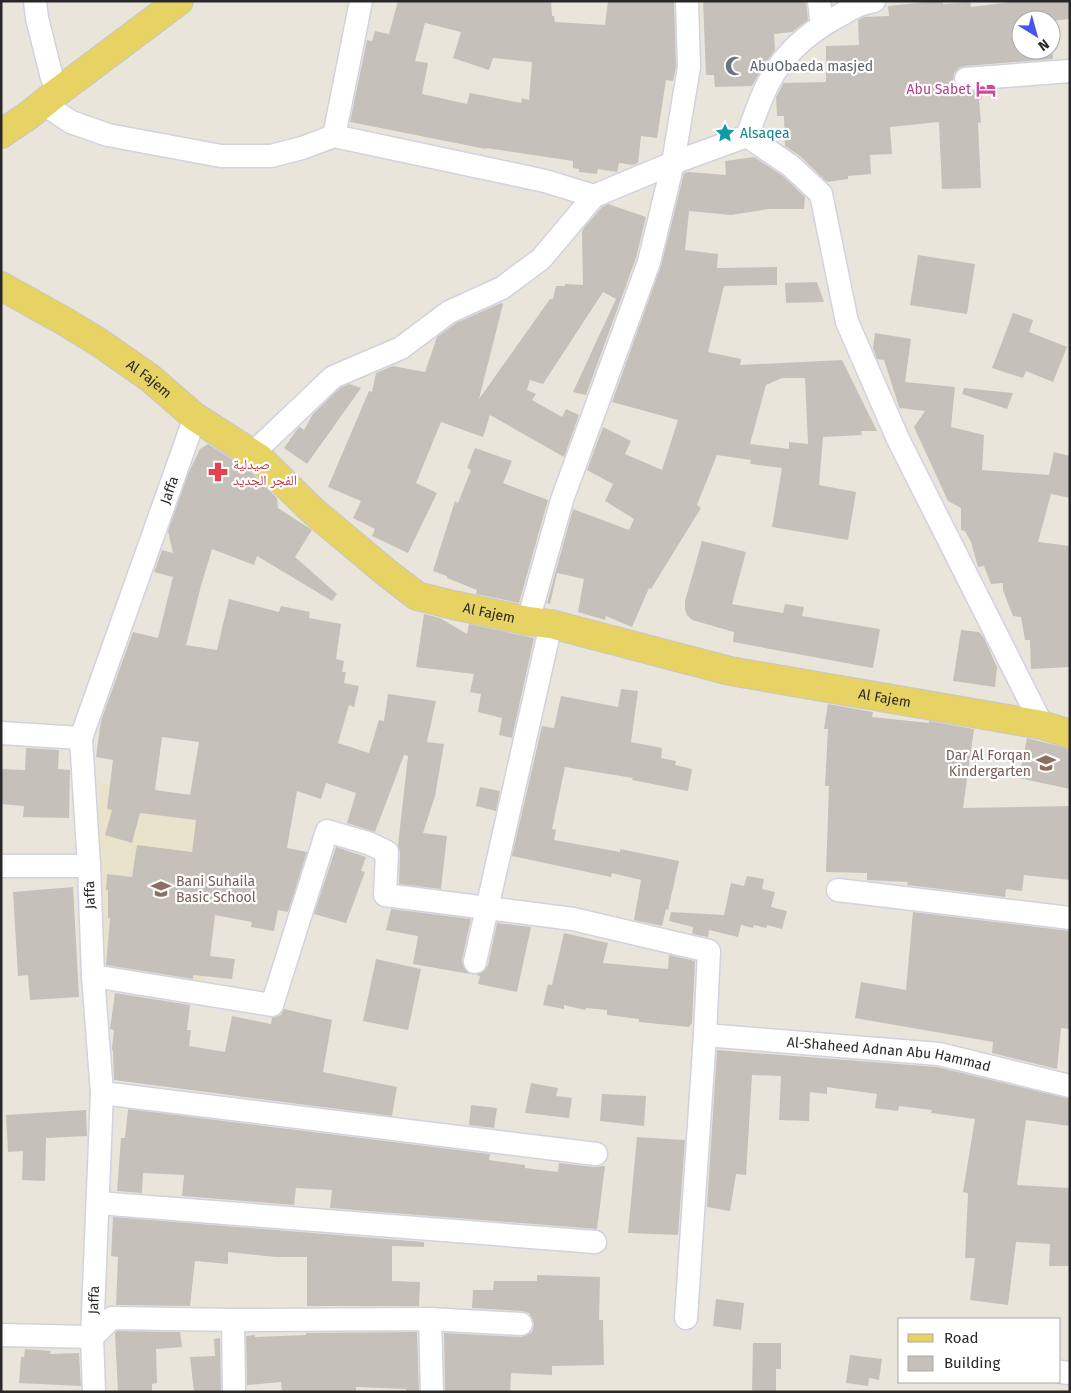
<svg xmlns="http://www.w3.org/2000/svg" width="1071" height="1393" font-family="'Fira Sans','Noto Naskh Arabic',sans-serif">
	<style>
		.education { fill: #eae3cb }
		.building { fill: #c5c1ba; fill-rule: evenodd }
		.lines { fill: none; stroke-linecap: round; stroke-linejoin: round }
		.minor-casing { stroke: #d0d2e0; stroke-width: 25 }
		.major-casing { stroke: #c7c7c7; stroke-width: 30 }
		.minor { stroke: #fff; stroke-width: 22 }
		.major { stroke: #e6d363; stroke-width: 28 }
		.labels { text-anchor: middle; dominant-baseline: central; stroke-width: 4.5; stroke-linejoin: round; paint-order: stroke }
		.worship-label { font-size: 14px; fill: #5b616d; stroke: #fff; text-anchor: start }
		.hotel-label { font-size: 14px; fill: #b23c85; stroke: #fff; text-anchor: end }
		.culture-label { font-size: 14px; fill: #0d838f; stroke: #fff; text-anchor: start }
		.street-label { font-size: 14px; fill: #282828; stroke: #fff }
		.health-label { font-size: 14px; fill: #be3a42; stroke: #fff; text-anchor: start }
		.education-label { font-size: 14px; fill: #785e54; stroke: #fff; text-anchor: end }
	</style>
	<rect width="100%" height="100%" fill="#eae5db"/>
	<path class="education" d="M98,783l139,17 -34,191 -100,-12z"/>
	<path class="building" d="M398,1h153l1,15h2l1,6 50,3 3,-24h66l2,65 -3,15 -7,-1 -9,58 -16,-2 -3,27 -5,2 -14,-2 -2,9 -19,-3 -1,5 -18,-2v-3l-6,-1v-7l-87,-13v1l-136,-27 17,-82 5,1 3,-10 14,3zM425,23l36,9 -8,26 36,12 4,-12 39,4 -3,38 -7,-2 -1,5 -51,-10 -3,11 -45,-10 6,-31 -13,-2z
		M703,1h103l2,19 -16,12 -18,2 1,16 -11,15 -12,21 -37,1 -1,-12h-8z
		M934,1h9v3l27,-2 1,5 47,-6h52v18l-19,2v-1h-30v30h30v-16l2,25 -88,7 -6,2 -5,5 -1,7 2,6 5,5 7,1 14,-1 1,8 -3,1 2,22 -3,1 3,65 -39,1 -3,-67 -49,5 2,27 -22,1 1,19 -23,2v3l-21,3 -27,-26 -15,-10 -1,-30h-7l-1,-19 5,-9 2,-5 43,-1v-36l33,-1 -1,-25 6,-3 25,-1 -1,-10z
		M754,157l29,19 22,21 -1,12h-35l-38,6 -42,-4 -4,39 33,4 -1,14 60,-1v18l-53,1 -16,66 33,7 -1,6 102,-5 35,71h-16l1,4 -39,2 -4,48 37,7 -8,48 -76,-13 10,-59 -32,-4 1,-4 -34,-5 -20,50 4,3 -50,81 -2,-1 -17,39 -26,-11 -1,4 -27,-8 6,-33 -27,-6 -7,31 -3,-1 26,-94 56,21 5,-11 -29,-18 8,-17 -26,-14 16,-43 28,14 -6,13 37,16 16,-50 -66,-18 49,-136 23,-93 4,-1 38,3 -1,-14zM782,378h23l3,66 -19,-2v7l-39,-5 16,-59z
		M608,204l38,13 -10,41 -50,137 -13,-3 43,-93 -13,-7 -60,92 -13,-4 -3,10 9,4 -4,6 30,17 4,-8 13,6 -15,42 -74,-42 -7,22 -42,-15 -25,61 21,10 -29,60 -36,-17 3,-7 -22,-11 8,-17 -33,-14 41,-96 3,1 4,-19 17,-7 32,6 12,-35 19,-14 45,-20 2,1 -24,95 71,-100h3l3,-13h9v-2l18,1 -1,-52 1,-4 19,-22z
		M918,255l57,9 -8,50 -57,-9z
		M817,282l7,20 -38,1 -1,-20z
		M1013,313l20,7 -4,12 38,15 -14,35 -27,-11 -3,7 -31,-10z
		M875,333l36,6 -6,43 50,5 -4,40 33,8 -2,35 67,5 5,-23 16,4v42l-19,-4 -13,48 32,4v121l-39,2 -1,-29h-5l-4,-23 -8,-1 -10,-26v-7l-12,1 -7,-18 -6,1 -7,-25 -6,-11 -4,-1v-22l-13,-7 -34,-74 11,-16 -25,-3v2l-16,-50 -7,-1 -4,-11z
		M349,384l12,4 -54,76 -23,-16 14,-20 2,-1 4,3 9,-16 27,-26z
		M964,388l49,5 -6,16 -45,-15z
		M208,444l41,26 28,28 1,10 34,22 -17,27 42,37 -5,7 -75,-45 -3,9 -42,-16 -11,37 -15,59 31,5 12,-51 50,13 2,-6 29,6 -1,6 32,6 -5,35 8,2 -2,11h4l-2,11 15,3 -5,21 -5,-2 -11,38 31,10 10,-33 5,1 4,-27 48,7 -9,41 17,2 -9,52 -12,37 24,3 -6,53 -42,-5 1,-31 -2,-8 10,-89 -4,-1 -29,77 -28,-9 9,-30 -30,-10 -5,16 -24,-8 -10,57 20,4 -19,60 -10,-2 -4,21 -23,-4 1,-5 -37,-7 -5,41 25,3 -3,20 -39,-4v4l-87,-14 4,-47h-2v-28h-2l1,-16 25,3 5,-32 55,7 4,-32 -56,-7 -8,30 -27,-8 7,-25 -5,-1 6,-49 -17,-3 5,-36 32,-89 25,6 15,-61 -19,-5 8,-22 11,3 -5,-22 21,-59 11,-23zM162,737l37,5 -9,53 -35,-5z
		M475,448l37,13 -9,22 45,17 -29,103 -43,-9 1,-4 -30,-12v-2l-14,-5 22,-70 3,2 13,-33 -4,-2z
		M702,541l44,11 -14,52 51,9 2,-9 19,3 -2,9 78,13 -7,39 -140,-26 1,-10 -42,-12 -5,-5 -2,-6v-8z
		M424,614l16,4 27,16 2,-10 65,14 -22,100 -13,-3 3,-17 -24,-6 3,-18 -11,-2 4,-18 -58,-7z
		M961,630l18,2 5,6 13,29 -2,20 -42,-6z
		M621,689l17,2 -7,51 31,6 -1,10 15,3 -1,4 17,4 -4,22 -56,-11 1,-2 -68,-11 -13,62 4,1 -2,10 66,12v-3l59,12 -11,49 -2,-1 -4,17 -28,-6 7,-40 -29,-7 -1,4 -99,-21 30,-130 12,2 7,-32 57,11z
		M828,704l45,8 -1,5 57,6v-2l45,8 -11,79 107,-2v74l-46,-5 -2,16 -16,-2 -1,8 -98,-12 1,-3 -41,-2v-7l-41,-1 3,-86h-4l3,-57h-4z
		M1027,738l43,11v40l-51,-11z
		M26,748l33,2 -1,19 12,1 -1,48 -46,-1 1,-11 -23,-2v-35l24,1z
		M480,787l20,4 -4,20 -20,-5z
		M336,847l30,10 -5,14 4,1 -19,51 -32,-9z
		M747,876l17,3 -2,10 13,3 -4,15 16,4 -5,18 -15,-4 -1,3 -12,-3 -1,3 -12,-3 -3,12 -29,-7 -1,7 -16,-3 1,-7 -24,-6 2,-9 53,3 7,-32 13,3z
		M73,887l6,110 -49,3 -2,-25 -10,1 -5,-84z
		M391,909l80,10 -9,41 1,6 7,8 -57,-10 5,-28 -32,-6z
		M913,912l157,19v98l-9,-1 -4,41 -65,-16 1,-11 -138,-24 6,-36 45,8z
		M497,923l34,4 -14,65 -39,-8 2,-8 -4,-1 8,-4 4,-6z
		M564,933l44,10 -5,20 65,6 1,-14 26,6 -3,62 -3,4 -50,-5v-3l-32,-4v-5l-21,-2 -1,2 -21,-5v4l-21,-4 5,-21 4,1z
		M376,959l45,10 -13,61 -45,-9z
		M115,993l75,12 -3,25h4l-2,16 36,6 7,-36 39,8 1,-6 9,-3 3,-6 48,11 -9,52 74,15 -5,29 -278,-36 -1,-28 -1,-3 2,-19 -4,-1z
		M717,1050l220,17 133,32v27l-44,-6 -9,65 53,3v78h-21l1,-22 -34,-2 -8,63 -38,-5 5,-42h-10l3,-65 -5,-1 12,-73 -44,-6 1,-3 -33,-4 -1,5 -23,-3 2,-14 -50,-7v7l-17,-2 -1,29 -30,-1 2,-44 -29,-1 -6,100 -10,-1 -6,37 -23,-4z
		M531,1083l27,5 -2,8 16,2 -3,20 -44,-5z
		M602,1094l44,2 -2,30 -44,-5z
		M471,1105l26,3 -3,20 -25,-3z
		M128,1109l362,45 -1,6 36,5v3l33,4 1,-9 35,4 11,-1 -8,63 -267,-21 2,-18 -36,-2 -2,17 -112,-9 2,-21 -41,-2 -1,20 -25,-2 4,-53h4z
		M86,1110l1,26 -41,2 -1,43 -23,-1 1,-29 -15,1 -2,-37z
		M637,1137l48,3 -7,95 -50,-2z
		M113,1217l311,25v5l-32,-1v35l28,1 -1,24h-112v-49h-31l-48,-5v12l-33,-3 -5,45 -74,-1 2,-48 -7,-1z
		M537,1275l63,2 -1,43h4l1,45 -52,1v9l-41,-2 -1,19h-65l-1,-59 77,4 6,-2 5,-3 2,-7 -2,-7 -3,-5 -7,-2 -50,-3 1,-18h20l1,-9h43z
		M716,1299l28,4 -3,27 -28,-4z
		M117,1331l63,1 2,15 -26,2 1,34 -5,1v8h-34l-3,-59z
		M417,1332l2,60h-13v-3l-50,-2v5h-74l-1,-10 -34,3 -1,-49 9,-1v2l51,-2v-2z
		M220,1338l1,54h-27l-4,-35 25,-1 -1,-17z
		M753,1343h28v26h-5v23h-24z
		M25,1349l26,2 -1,3 29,-1 2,33 -62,-3 2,-26h3z
		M850,1355l32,4 -3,21 -10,-2 -1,8 -22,-3z"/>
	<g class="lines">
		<defs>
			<g id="minor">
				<path d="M35,1l2,17 15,60"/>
				<path d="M819,1l3,24"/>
				<path d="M966,79l104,-8"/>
				<path d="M44,104l27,18 37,13 113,21h50l31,-8 32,-12 211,45 49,15 79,-33 74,-27c7,-18 13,-37 22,-54 15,-28 39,-49 66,-64 13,-7 24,-15 39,-17"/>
				<path d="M334,136l27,-135"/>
				<path d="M747,136l44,30 30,28 26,128 51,117 144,286"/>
				<path d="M252,454l81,-77 68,-29 48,-36 53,-24 39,-29 53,-63"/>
				<path d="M528,621l34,-121 87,-238 24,-99 16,-96 -2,-66"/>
				<path d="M1,733l80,5"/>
				<path d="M1,866h88"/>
				<path d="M838,890l232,28"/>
				<path d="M475,962l76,-338"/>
				<path d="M93,976l179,29 55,-174 41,12 19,9 -2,43 188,24 136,32 -4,84 -19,283"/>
				<path id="s1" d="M705,1035l234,19 131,32"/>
				<path d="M102,1093l494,61"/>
				<path d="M98,1203l497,39"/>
				<path d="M430,1319l2,73"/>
				<path d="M233,1320l1,72"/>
				<path d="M1,1335l91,2 20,-19 121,2 197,-1 91,5"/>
				<path d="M1060,1372l10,1"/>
				<path id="s2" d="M94,1392l-2,-55 10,-244 -9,-117 -4,-110 -8,-128 114,-321"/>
			</g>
			<g id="major">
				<path d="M1,134l28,-19 26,-21 124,-93"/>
				<path id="s3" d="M1,286l63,35 36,22 50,35 45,39 64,41 54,53 74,62 30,23 36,9 75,16 23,3 179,47 312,54 28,9"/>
			</g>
		</defs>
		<use href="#minor" class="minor-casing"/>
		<use href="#major" class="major-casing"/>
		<use href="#minor" class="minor"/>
		<use href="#major" class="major"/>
	</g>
	<defs>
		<symbol id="mosque-bare" viewBox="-9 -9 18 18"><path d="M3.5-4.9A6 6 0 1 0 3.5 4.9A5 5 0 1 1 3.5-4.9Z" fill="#6b7280" stroke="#fff" stroke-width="2.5" paint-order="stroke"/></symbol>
		<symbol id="hotel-bare" viewBox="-9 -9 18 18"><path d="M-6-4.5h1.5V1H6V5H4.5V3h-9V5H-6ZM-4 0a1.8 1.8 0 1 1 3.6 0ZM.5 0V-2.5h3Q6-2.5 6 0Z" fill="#d1479c" stroke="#fff" stroke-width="2.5" paint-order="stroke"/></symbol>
		<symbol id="sight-bare" viewBox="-9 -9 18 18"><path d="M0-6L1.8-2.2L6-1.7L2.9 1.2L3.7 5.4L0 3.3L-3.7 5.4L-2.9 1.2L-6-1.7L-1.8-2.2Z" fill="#0f9aa8" stroke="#fff" stroke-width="2.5" paint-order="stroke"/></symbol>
		<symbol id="pharmacy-bare" viewBox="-9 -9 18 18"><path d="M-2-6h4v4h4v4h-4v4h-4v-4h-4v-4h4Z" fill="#e0444e" stroke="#fff" stroke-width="2.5" paint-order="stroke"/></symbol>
		<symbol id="school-bare" viewBox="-9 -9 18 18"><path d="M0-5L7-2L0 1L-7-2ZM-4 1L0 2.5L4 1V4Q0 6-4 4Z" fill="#8d6e63" stroke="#fff" stroke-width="2.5" paint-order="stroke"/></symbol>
	</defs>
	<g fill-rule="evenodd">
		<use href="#mosque-bare" x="721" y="52" width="28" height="28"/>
		<use href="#hotel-bare" x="972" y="75" width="28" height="28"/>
		<use href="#sight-bare" x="711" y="119" width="28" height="28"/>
		<use href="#pharmacy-bare" x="204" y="458" width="28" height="28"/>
		<use href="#school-bare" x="1032" y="749" width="28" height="28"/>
		<use href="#school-bare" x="147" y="875" width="28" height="28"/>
	</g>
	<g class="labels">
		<g class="worship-label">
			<text x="750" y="66">AbuObaeda masjed</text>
		</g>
		<g class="hotel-label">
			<text x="971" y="89">Abu Sabet</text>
		</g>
		<g class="culture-label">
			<text x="740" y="133">Alsaqea</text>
		</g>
		<g class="street-label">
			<text stroke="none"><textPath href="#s3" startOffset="175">Al Fajem</textPath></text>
			<text stroke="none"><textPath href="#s2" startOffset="918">Jaffa</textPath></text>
			<text stroke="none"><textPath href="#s3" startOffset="595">Al Fajem</textPath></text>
			<text stroke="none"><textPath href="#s3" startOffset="1000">Al Fajem</textPath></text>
			<text transform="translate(90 895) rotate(-92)">Jaffa</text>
			<text stroke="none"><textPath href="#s1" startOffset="185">Al-Shaheed Adnan Abu Hammad</textPath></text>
			<text stroke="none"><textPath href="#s2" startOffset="92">Jaffa</textPath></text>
		</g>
		<g class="health-label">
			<text x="233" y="464">صيدلية<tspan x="233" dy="16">الفجر الجديد</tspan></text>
		</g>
		<g class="education-label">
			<text x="1031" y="755">Dar Al Forqan<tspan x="1031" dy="16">Kindergarten</tspan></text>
			<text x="176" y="881" text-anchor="start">Bani Suhaila<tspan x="176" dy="16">Basic School</tspan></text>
		</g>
	</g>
	<rect width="1071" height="1393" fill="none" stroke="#282828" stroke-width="5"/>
	<rect x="898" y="1318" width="162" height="65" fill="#ffffff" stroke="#a9a9a9"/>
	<rect x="908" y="1334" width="25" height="8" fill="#e6d363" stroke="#a9a9a9"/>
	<text x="944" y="1343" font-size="15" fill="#282828">Road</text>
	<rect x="908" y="1356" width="25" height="15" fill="#c5c1ba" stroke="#a9a9a9"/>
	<text x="944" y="1368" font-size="15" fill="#282828">Building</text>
	<g transform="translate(1036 35) rotate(143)"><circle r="24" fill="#ffffff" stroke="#a9a9a9"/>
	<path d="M0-4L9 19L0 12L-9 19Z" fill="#4556ec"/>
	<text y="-8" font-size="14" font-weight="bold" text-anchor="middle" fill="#282828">N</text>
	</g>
</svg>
